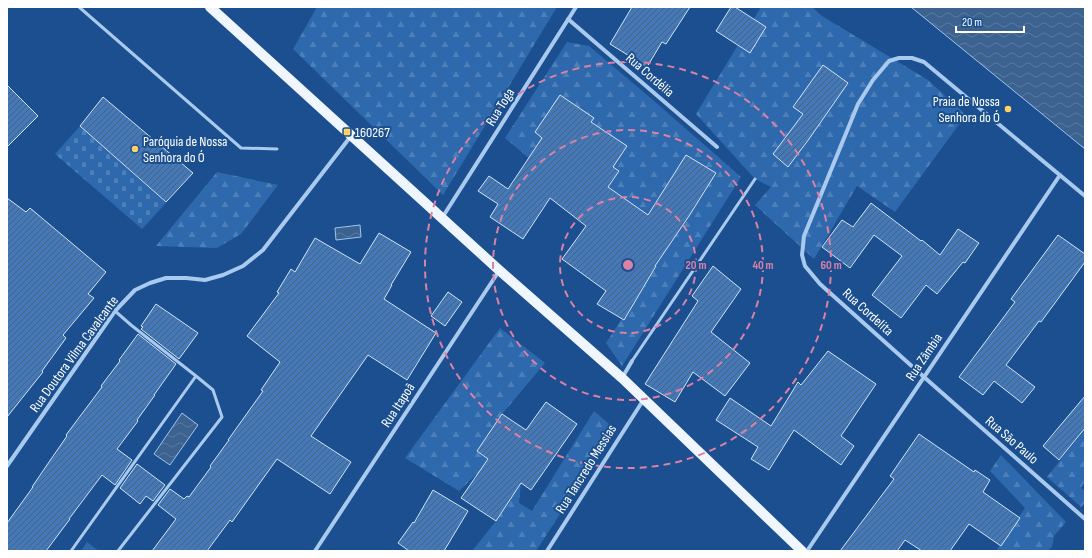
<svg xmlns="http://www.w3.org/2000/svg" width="1092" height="558" font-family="'Sofia Sans Condensed',sans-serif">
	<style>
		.forest { fill: url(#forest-firs) }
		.cemetery { fill: url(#cemetery-stones) }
		.park { fill: #2e69ad }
		.water { fill: url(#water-waves); stroke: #9cc4f0 }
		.building { fill: url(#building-hatch); stroke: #cfe3fa }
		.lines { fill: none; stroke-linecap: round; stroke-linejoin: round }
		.service { stroke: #a9c9ee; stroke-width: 3 }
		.minor { stroke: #a9c9ee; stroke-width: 4 }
		.primary { stroke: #f0f6ff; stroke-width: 10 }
		.ring { fill: none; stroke: #dd80a5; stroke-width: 2; stroke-dasharray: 7 5 }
		.poi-dot { fill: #ffd166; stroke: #1b4f8f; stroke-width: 1.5 }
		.labels { text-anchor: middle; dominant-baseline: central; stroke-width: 4; stroke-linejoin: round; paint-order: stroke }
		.street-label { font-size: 14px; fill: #fff; stroke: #1b4f8f }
		.poi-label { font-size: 14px; fill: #fff; stroke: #1b4f8f; text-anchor: start }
		.centre { fill: #dd80a5; stroke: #1b4f8f; stroke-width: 2 }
		.ring-label { font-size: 12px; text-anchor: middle; font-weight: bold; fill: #dd80a5; stroke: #1b4f8f; stroke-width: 4; stroke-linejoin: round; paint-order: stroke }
	</style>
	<defs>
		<pattern id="forest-firs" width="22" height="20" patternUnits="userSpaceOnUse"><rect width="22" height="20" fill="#2e69ad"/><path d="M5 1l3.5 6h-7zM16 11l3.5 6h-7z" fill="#4d80b9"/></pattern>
		<pattern id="cemetery-stones" width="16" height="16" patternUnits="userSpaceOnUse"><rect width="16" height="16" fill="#2e69ad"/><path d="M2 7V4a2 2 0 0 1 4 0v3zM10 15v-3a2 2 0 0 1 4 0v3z" fill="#4d80b9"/></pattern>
		<pattern id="water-waves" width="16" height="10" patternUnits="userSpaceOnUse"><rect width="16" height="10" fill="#3c6290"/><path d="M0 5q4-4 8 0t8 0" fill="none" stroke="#597aa1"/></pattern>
		<pattern id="building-hatch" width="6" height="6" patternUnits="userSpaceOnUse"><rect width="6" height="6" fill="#4478b7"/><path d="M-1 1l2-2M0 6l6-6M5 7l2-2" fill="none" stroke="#486282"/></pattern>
	</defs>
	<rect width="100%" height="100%" fill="#1b4f8f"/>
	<path class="forest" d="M317,7h240l-114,188 -150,-146z
		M761,7h51l10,9 106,64 38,35 -71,97 -38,-26 -43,73 -59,-54 16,-18 -16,-8 -59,-65z
		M567,42l22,4 64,54 88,77 -119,189 -16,-23 50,-77 -151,-128z
		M217,172l61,13 -37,49 -24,14 -61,-2z
		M500,328l45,35 -43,51 -25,37 44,32 -2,20 13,8 62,-100 21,18 -79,122h-64l24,-30 17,-26 -34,-23 -20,19 -54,-33z
		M1085,420v61l-4,7 4,3v12l-4,4 -34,-30 34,-43z
		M1001,455l65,67 -12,14 -2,11 -5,4h-25l-3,-2 -1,2h-22l29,-43 -35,-37z"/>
	<path class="cemetery" d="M80,126l86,77 -24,26 -87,-75z"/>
	<path class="park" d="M87,542l12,9h-18z"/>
	<path class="water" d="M911,7h174v142z
		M360,225l1,12 -25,3 -1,-12z
		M182,413l16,12 -28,40 -16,-11z"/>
	<path class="building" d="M632,7h58l-24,37 -4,-2 -15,25 -37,-23z
		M731,7h4l31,20 -16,26 -34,-22z
		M823,65l25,18 -39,56 -21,28 -15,-13 30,-40 -10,-7z
		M7,85l31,31 -31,31z
		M560,95l34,23 -3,4 36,24 -14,21 6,4 -11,16 40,28 38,-60 30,18 -27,43 -34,50h1l-32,54 -27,-16 9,-13 -44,-32 24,-33 -36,-28 -27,41 -33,-22 8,-13 -20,-13 11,-15 19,13 34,-51 -7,-6z
		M103,97l90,76 -27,29 -86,-76z
		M7,198l19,14 4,-4 76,64 -18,22 6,4 -31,37 3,3 -24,33 1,1 -36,45z
		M871,203l50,38 1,-1 18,15 18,-26 21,14 -14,20 -2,-1 -26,32 -11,-9 -25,33 -29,-23 30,-39 -28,-21 -24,33 -28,-21 20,-27 11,7z
		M379,233l32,19 -20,33h1l-8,14 52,34 -29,47 -39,-25 -57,81 40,26 -21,32 -53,-35 -45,63 -2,-2 -23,31h-55l24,-32 -18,-14 12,-16 14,10 3,-3 2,1 22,-30 -1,-1 19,-26h-1l35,-49 -2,-1 19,-28 -33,-26 32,-43 -2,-1 14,-23 4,3 20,-34 45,26z
		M1058,235l27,19v8l-44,60 -2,-1 -33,44 29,22 -13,16 -28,-22 -11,14 -24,-18 56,-75 -4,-3z
		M713,266l28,23 -30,43 39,31 -25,33 -32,-24 -18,30 -30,-18 53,-83 -6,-5z
		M448,292l14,10 -17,24 -14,-10z
		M156,304l42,29 -19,26 -38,-30 2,-2 -2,-1z
		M138,334l38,30 -22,31h1l-18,25 1,1 -21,28 15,11 -17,25 -13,-10 -33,44h1l-24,32h-39v-28l26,-36h-1l17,-25 18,-26 -1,-1 36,-48 -1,-1 19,-25 -1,-1z
		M828,351l48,33 -35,52 13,10 -13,19 -47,-35 -25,40 -18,-11 7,-12 -42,-27 14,-22 41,28 27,-44 3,3z
		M1085,396v32l-26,32 -16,-14z
		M546,402l31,22 -46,66 -10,-7 -25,38 -35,-23 27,-39 -11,-8 25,-37 24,16z
		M919,434l55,38 1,-2 15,10 -7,12 37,26 -19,28 -32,-22 -19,27h-28l-17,-11 -8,11h-57l54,-72 -4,-3z
		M137,464l28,21 -12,16 -7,-5 -6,8 -20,-16z
		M433,490l35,21 -24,40h-35l-11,-8 15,-21 1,1z"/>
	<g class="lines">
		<path class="service" d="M79,7l162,141 36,1
			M115,311l16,14 65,51 17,14 9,27 -104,134
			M632,361l123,-182
			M71,551l125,-175"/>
		<path class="minor" d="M568,19l149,128
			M1085,196l-161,-134 -12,-4h-13l-10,3 -16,19 -15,24 -54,132 -2,19 3,11 15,18 104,93 161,142
			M442,218l134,-211
			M622,378l10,-17
			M7,466l108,-155 20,-21 15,-7 16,-5h20l19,2 18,-5 20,-9 20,-16 88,-114
			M315,551l184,-280
			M547,551l97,-152
			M807,551l253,-376"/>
		<path class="primary" d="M210,7l289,263 123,108 180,173"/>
	</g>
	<g class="ring">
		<circle cx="628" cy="265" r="68"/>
		<circle cx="628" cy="265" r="135"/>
		<circle cx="628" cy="265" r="203"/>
	</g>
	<g class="poi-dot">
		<circle cx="1008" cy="109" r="4"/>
		<rect x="343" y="128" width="8" height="8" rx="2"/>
		<circle cx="135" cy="149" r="4"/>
	</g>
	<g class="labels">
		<g class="street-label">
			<text transform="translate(650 75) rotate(41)">Rua Cordélia</text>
			<text transform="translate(500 107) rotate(-58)">Rua Toga</text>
			<text transform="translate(868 312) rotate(42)">Rua Cordelita</text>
			<text transform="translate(74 354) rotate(-54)">Rua Doutora Vilma Cavalcante</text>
			<text transform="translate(924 357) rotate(-56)">Rua Zâmbia</text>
			<text transform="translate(398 405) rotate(-57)">Rua Itapoã</text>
			<text transform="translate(1012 440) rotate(41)">Rua São Paulo</text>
			<text transform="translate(586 469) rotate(-58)">Rua Tancredo Messias</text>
		</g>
		<g class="poi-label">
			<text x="1000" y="101" text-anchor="end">Praia de Nossa<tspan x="1000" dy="16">Senhora do Ó</tspan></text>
			<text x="355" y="132">160267</text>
			<text x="143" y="141">Paróquia de Nossa<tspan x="143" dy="16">Senhora do Ó</tspan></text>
		</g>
	</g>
	<circle cx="628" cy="265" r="6" class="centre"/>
	<g class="ring-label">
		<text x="696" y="269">20 m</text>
		<text x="763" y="269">40 m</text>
		<text x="831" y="269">60 m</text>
	</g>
	<rect width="1092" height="558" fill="none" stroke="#ffffff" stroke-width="16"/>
	<path d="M956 26v6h68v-6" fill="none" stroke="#ffffff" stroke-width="2"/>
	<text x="962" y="26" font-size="12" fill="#ffffff" stroke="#1b4f8f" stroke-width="3" paint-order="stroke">20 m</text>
</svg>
